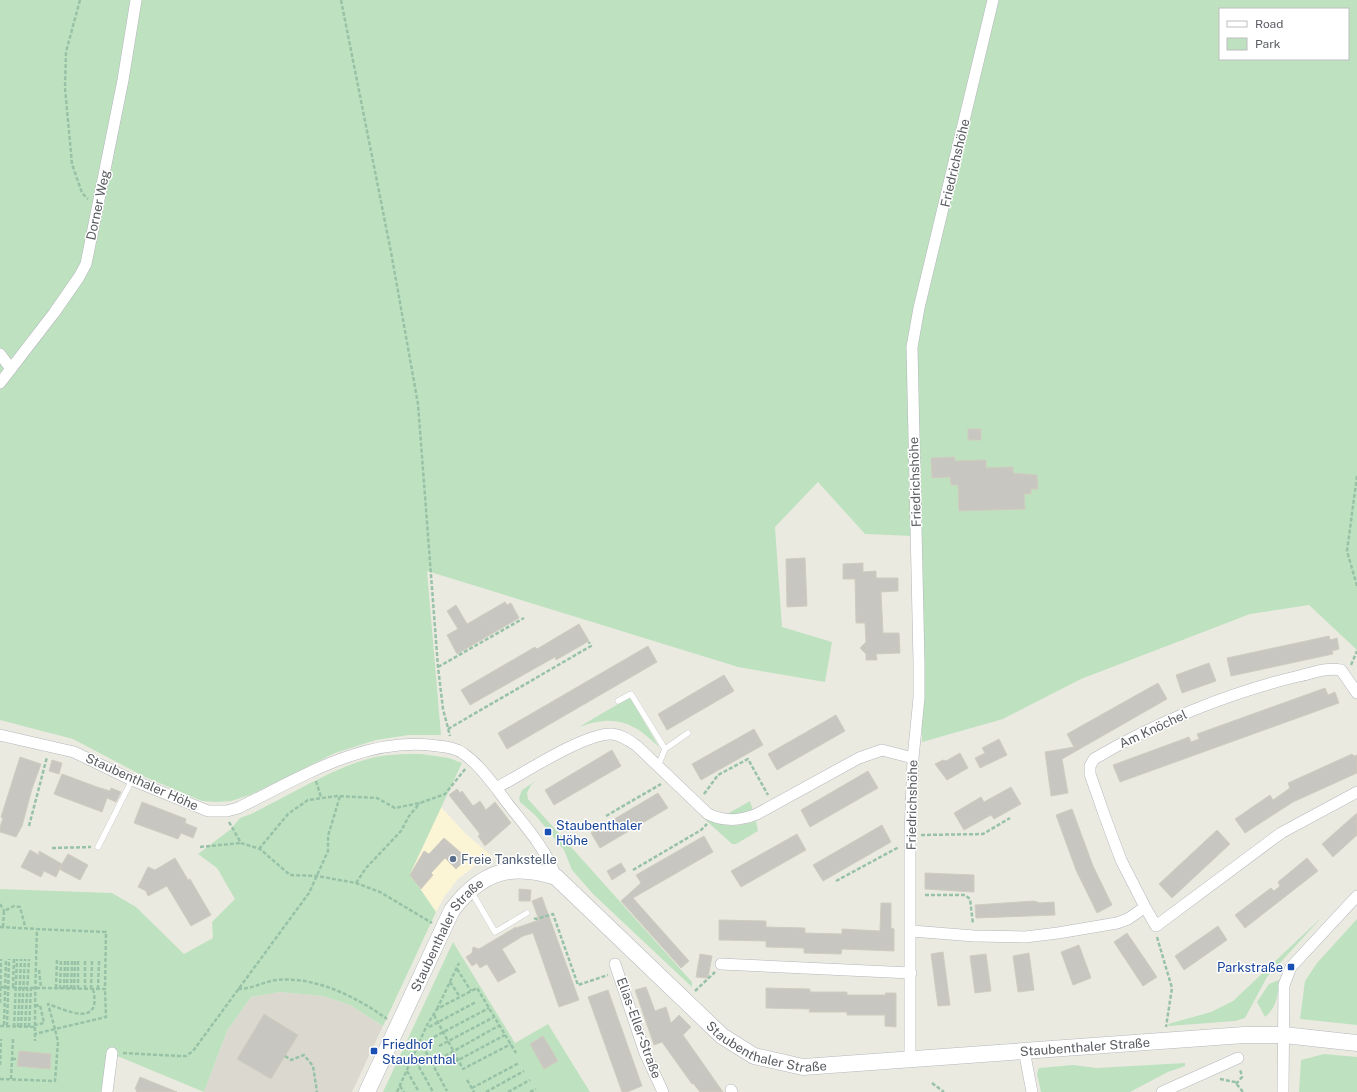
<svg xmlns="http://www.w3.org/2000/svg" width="1357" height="1092" font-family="'Public Sans',sans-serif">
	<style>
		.commercial { fill: #fbf5d6 }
		.education { fill: #dbd9cf }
		.green { fill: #bee2c0; fill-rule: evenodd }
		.building { fill: #c8c6c0; stroke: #d0ccbf }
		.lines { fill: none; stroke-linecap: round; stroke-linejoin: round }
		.service-casing { stroke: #b3b6bb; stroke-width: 6 }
		.minor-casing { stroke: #b3b6bb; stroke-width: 12 }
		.secondary-casing { stroke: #b4b7bd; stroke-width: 17 }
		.path { stroke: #98c2a7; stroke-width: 2.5; stroke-dasharray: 4 2; stroke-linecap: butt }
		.service { stroke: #fff; stroke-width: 5.5 }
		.minor { stroke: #fff; stroke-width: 11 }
		.secondary { stroke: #fff; stroke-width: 16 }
		.transit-dot { fill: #1a4fb4; stroke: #fff; stroke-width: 1.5 }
		.service-dot { fill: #5c6f8a; stroke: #fff; stroke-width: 1.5 }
		.labels { text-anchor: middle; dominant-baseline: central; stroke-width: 3; stroke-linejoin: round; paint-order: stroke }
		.street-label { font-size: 13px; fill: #595c61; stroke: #fff }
		.transit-label { font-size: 13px; fill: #164399; stroke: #fff; text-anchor: start }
		.service-label { font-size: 13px; fill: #4e5e75; stroke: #fff; text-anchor: start }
	</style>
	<rect width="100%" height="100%" fill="#ebeae1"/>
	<path class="commercial" d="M441,807l25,27 27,23 -17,8 -18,14 -14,18 -8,15 -26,-38z"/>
	<path class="education" d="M280,992l43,4 27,9 33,21 -31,66h-148l23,-61 24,-34z"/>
	<path class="green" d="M0,0h1357v650l-48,-45 -59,9 -169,65 -78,40 -81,23v-43l-10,-163 -47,-2 -47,-52 -43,45 7,100 50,15 -7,40 -87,-15 -311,-96 14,164h-32l-33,5 -41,13 -85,42 -19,6 -14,1 -15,-1 -57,-24 -72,-38 -73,-19zM1220,9h128v50h-128z
		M630,697l29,50c-26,-26 -45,-33 -80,-20z
		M421,754l28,4 13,5 -52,111 26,38 -53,114 -33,-21 -27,-9 -43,-4 -29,5 -24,34 -23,61 -94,-39 -4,39h-106v-203l112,4 24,14 48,47 29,-16 -1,-16 23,-23 -18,-31 -19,-14 33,-25 9,-11 11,-4c35,-17 80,-45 117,-55 17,-5 35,-5 53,-5z
		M537,780l-6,5 -4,8 1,6 164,183v5l-99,-93 -21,-24 -8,-20 -28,-34 -16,-14 -1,-4 3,-8z
		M750,801l3,9 -15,5 -11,-1z
		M699,814c18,12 36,15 57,7l2,10 -22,13h-4z
		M1322,917l-55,60 -22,41 -10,3 -66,5 -1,-2 43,-12 22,-11z
		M1357,919v106l-57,-6 5,-38 12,-18z
		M453,942l62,101 33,-19 42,68h-207z
		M1279,980c-1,15 -2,27 -14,37l-8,-15 12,-18z
		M1324,1054l33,3v35h-58l2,-32z
		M1185,1063v3l-17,6 -38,20h-89l-4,-18 2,-6 34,-3 24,3z"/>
	<path class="building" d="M968,429h13v11h-13z
		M955,457v4l31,-1v8l27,-1v6l24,2 1,14h-7v5h-7l1,15 -66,2 -1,-26h-7l-1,-8 -18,1 -1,-20z
		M805,558l2,48 -20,1 -1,-48z
		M863,563v9l13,-1v7h22v13l-17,1 2,41h16l1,20 -24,1 1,6h-11v-6l-6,-6 6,-6 -1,-19h-9l-1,-44h-12v-15z
		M505,602l2,3 4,-2 8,15 -62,36 -10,-19 11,-6 -11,-18 9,-6 11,19z
		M579,624l10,17 -33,19 -1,-3 -85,48 -9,-15 74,-43 2,2z
		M1329,636l1,4 7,-2 2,11 -7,2 1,3 -102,22 -4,-18z
		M648,646l9,16 -150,87 -9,-16z
		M1209,663l7,18 -34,12 -6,-18z
		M724,675l10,16 -67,39 -9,-16z
		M1158,683l9,16 -105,60 6,34 -17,3 -6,-44 29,-5 -7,-13z
		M1325,688l3,7 7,-3 4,11 -219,79 -7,-17 76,-28 2,5 8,-3 -2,-5z
		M836,715l9,16 -68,39 -9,-16z
		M754,729l9,16 -62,35 -9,-16z
		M999,739l8,16 -27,13 -5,-10 10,-5 -3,-5z
		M612,750l9,16 -67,39 -9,-15z
		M960,753l8,15 -21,12 -12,-16 8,-4 3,1z
		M1352,754l2,2 3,-1v18l-64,29 -48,31 -10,-14 35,-24 3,5 17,-12 -2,-5z
		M20,757l21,7 -9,25 -10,37 -6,11 -16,-5v-5l3,-9 -2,-1z
		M52,760l10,3 -3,11 -10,-3z
		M868,771l10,17 -68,39 -9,-17z
		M62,774l35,13 13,4 1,-3 10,4 -5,10 -9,-4 -5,14 -48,-18z
		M1011,787l10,17 -27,15 -3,-4 -27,15 -10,-17 27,-16 3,5z
		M457,789l3,4 2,-2 11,15 7,-5 6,9 9,-8 16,21 -26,23 -7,-10 2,-2 -31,-39z
		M658,793l10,15 -68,40 -9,-15z
		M142,802l44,17 -1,4 12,5 -4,10 -12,-5 -3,6 -44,-16z
		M1072,809l21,57 19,39 -15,8 -21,-43 -20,-55z
		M1357,813v22l-24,22 -11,-13z
		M882,825l9,17 -68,39 -10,-16z
		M1217,830l13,14 -58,54 -13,-14z
		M797,834l9,16 -65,37 -10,-16z
		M704,836l9,16 -80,46 56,63 -8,7 -60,-67 20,-18 -5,-8z
		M444,838l23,20 -11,11 -11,-11 -14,15 2,2 -12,14 -11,-14 14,-24 5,3z
		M30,850l9,5v-4l23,13 -6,13 -12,-6 -3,6 -20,-10z
		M68,854l20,11 -8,15 -21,-11z
		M175,858l13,22 2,-1 21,36 -20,11 -24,-40 -19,10 -2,-5 -8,-4 10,-20 7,3z
		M1307,858l11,13 -73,57 -10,-13 36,-27 3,3 6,-5 -2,-4z
		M621,863l5,8 -14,9 -5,-9z
		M925,873l49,2v17l-49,-3z
		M519,889l12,1 -1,11h-11z
		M542,897l37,103 -20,7 -26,-74 -10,3 -21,13 14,23 -18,10 -11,-18 -7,4 -3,-5 -5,3 -6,-9 6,-4 1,-6 6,2 37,-22v1l23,-8 -7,-19z
		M1034,901l6,2 14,-1 1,13 -79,3 -1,-13z
		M881,903h10v25l3,1v22l-52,-2 -1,5 -37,-1v-5l-38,-1v-6l-47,-1v-20l47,1v6l39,1v5l37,1v-5l38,2z
		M1218,926l9,14 -43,30 -9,-14z
		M1127,933l30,44 -14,9 -29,-44z
		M1079,945l12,33 -18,7 -12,-33z
		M943,952l7,53 -12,1 -7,-52z
		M1029,953l5,37 -16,2 -5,-36z
		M700,954l12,2 -4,22 -12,-1z
		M986,954l5,37 -16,2 -5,-37z
		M646,987l9,24 11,-4 5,16 8,-8 12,12 -8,8 40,57h-23l-7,-9 -1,1 -30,-42 -8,3 -19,-55z
		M766,988l44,1v3h37v3h39l-1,-2h11v34l-11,-1v-11h-38v-3h-38l1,-3 -44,-1z
		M608,990l34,96 -15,6h-5l-34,-95z
		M264,1014l34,21 -27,44 -34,-20z
		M543,1036l15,25 -14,8 -14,-25z
		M19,1051l32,3 -1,15 -33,-3z
		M140,1077l37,15h-41l1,-2 -2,-1z"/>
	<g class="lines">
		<defs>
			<path id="service" d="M618,701l13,-7 34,55 -7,17
				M665,749l23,-16
				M98,847l34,-67
				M471,891l24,41 32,-19"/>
			<path id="minor" d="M0,354l11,15
				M0,383l54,-70 25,-36 7,-13 37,-184 13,-80
				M0,735l74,17 58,28 76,31h19l11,-3c62,-30 128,-73 200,-62 9,1 18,2 26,8 17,12 31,33 44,50 18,23 38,45 48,73
				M496,788c27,-14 88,-55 116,-54 10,1 18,7 25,12l71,68c17,8 32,7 49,0l102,-56 23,-8 31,8
				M1145,907l11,19 125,-93 76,-41
				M912,931l62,5 51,1 33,-4 59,-10 11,-4 17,-12 -24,-47 -16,-43 -15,-43v-8l4,-7c60,-36 137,-67 205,-83 14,-3 28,-9 42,-6l16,23
				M615,964l30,89 18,39
				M721,964l190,9
				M1024,1050l8,42
				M910,1058v-223l3,-77 6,-60v-36l-7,-315 7,-39 74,-308
				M731,1090l1,2
				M107,1092l5,-39
				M1162,1092l76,-34
				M1283,1092l1,-107 7,-18 66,-71"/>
			<g id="secondary">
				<path id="s1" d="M367,1092l85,-182c29,-38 59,-48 104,-33l166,159 32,20 49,11 441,-32h40l73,8"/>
			</g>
		</defs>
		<use href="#service" class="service-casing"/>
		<use href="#minor" class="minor-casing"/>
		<use href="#secondary" class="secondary-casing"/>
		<path class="path" d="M80,0l-14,52 -1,36 7,76 10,29 6,6
			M341,0l50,252 27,152 20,263 5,42 7,27
			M1357,476l-10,75 10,35
			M1351,665l6,-14
			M438,667l86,-49
			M448,729l143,-83 -2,-4
			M316,781l5,16
			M704,794l14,-19 30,-16 20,36
			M606,816l55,-32
			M229,822l12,21 19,6 30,26 27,1 39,7 24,9 52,31
			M29,826l18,-69
			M921,835l62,-1 27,-16
			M200,847l41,-4
			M52,848l39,-1
			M259,849l29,-35 20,-14 29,-4 40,2 18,10 25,-5 25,-9 21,-26
			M633,870l68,-40 6,-6
			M836,881l63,-34
			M356,883l10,-15 35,-37 8,-15 11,-13
			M925,895h40l5,4 3,25
			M0,904l4,7
			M534,918l2,1 17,-5 25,71 30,-10
			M0,927l37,2
			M3,927l1,-16 10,-5 6,1 5,19
			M1157,937l15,51 -6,39
			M457,969l14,22
			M39,970l2,18
			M450,982l10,15
			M0,987l27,1c5,0 10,0 14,0l64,1 1,-57 -69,-3c-1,32 -2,64 -2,96v2l-35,-1
			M13,987l1,-28
			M56,988l1,-28
			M60,989l1,-29
			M64,989l1,-29
			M67,989l1,-29
			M71,989l1,-28
			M74,989l1,-28
			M78,989v-28
			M85,989v-28
			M91,989l1,-28
			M93,989c9,39 -25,22 -45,15l7,25 51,-12 -1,-28
			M98,989l1,-28
			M238,989c14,0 25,-7 38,-9 39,-4 81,17 111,39
			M695,991l20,-19
			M0,1003l1,-44
			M35,1006l5,-1 4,18 -9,2
			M437,1009l22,-46
			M434,1015l29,54 48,-25
			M4,1025l2,-66
			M7,1026l2,-67
			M14,1027l3,-68
			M18,1027l3,-68
			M21,1027l4,-68
			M25,1027l4,-68
			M29,1027l2,-39
			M35,1027v14
			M429,1027l47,-25
			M434,1037l55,-29
			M420,1041l27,50
			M439,1046l55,-29
			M123,1053l55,3h8l7,-5 116,-158 19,-42v-15l12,-40
			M285,1056l6,4 13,-5 9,11 4,26
			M413,1056l20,36
			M445,1056l55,-31
			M12,1059h6
			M0,1065l1,-26
			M449,1065l56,-30
			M407,1071l12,21
			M0,1079l55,2 3,-39 -3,-13 -20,5
			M11,1079l2,-40
			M1220,1079l15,3 8,10
			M467,1080l7,12
			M932,1083l12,9
			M1236,1084l6,-7 -2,-8
			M400,1086l4,6
			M472,1088l47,-25
			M397,1092l30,-67 10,-16 40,-21 39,65
			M486,1092l38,-21
			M508,1092l22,-12
			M530,1092l6,-3"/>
		<use href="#service" class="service"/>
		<use href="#minor" class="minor"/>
		<use href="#secondary" class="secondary"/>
	</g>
	<g class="transit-dot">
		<rect x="544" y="828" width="8" height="8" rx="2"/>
		<rect x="1287" y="963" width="8" height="8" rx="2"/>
		<rect x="370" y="1047" width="8" height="8" rx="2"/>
	</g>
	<circle class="service-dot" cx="453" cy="859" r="4"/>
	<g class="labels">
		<g class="street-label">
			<text transform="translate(955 163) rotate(-77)">Friedrichshöhe</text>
			<text transform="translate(98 205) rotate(-78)">Dorner Weg</text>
			<text transform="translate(915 482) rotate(-92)">Friedrichshöhe</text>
			<text transform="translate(1153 729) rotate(-25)">Am Knöchel</text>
			<text transform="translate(142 782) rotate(24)">Staubenthaler Höhe</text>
			<text transform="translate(912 805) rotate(-89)">Friedrichshöhe</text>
			<text stroke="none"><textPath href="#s1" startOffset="177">Staubenthaler Straße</textPath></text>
			<text transform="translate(639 1028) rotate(70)">Elias-Eller-Straße</text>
			<text stroke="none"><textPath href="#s1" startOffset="596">Staubenthaler Straße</textPath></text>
			<text stroke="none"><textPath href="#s1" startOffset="920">Staubenthaler Straße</textPath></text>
		</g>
		<g class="transit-label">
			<text x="556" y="825">Staubenthaler<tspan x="556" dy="15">Höhe</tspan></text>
			<text x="1283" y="967" text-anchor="end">Parkstraße</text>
			<text x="382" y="1044">Friedhof<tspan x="382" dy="15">Staubenthal</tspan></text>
		</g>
		<g class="service-label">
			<text x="461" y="859">Freie Tankstelle</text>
		</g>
	</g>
	<rect x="1219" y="8" width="130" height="52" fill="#ffffff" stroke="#bdbec0"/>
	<rect x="1227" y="21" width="20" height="6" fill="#ffffff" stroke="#bdbec0"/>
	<text x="1255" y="28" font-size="12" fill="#595c61">Road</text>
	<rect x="1227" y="38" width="20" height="12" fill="#bee2c0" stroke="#bdbec0"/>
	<text x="1255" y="48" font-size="12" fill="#595c61">Park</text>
</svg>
